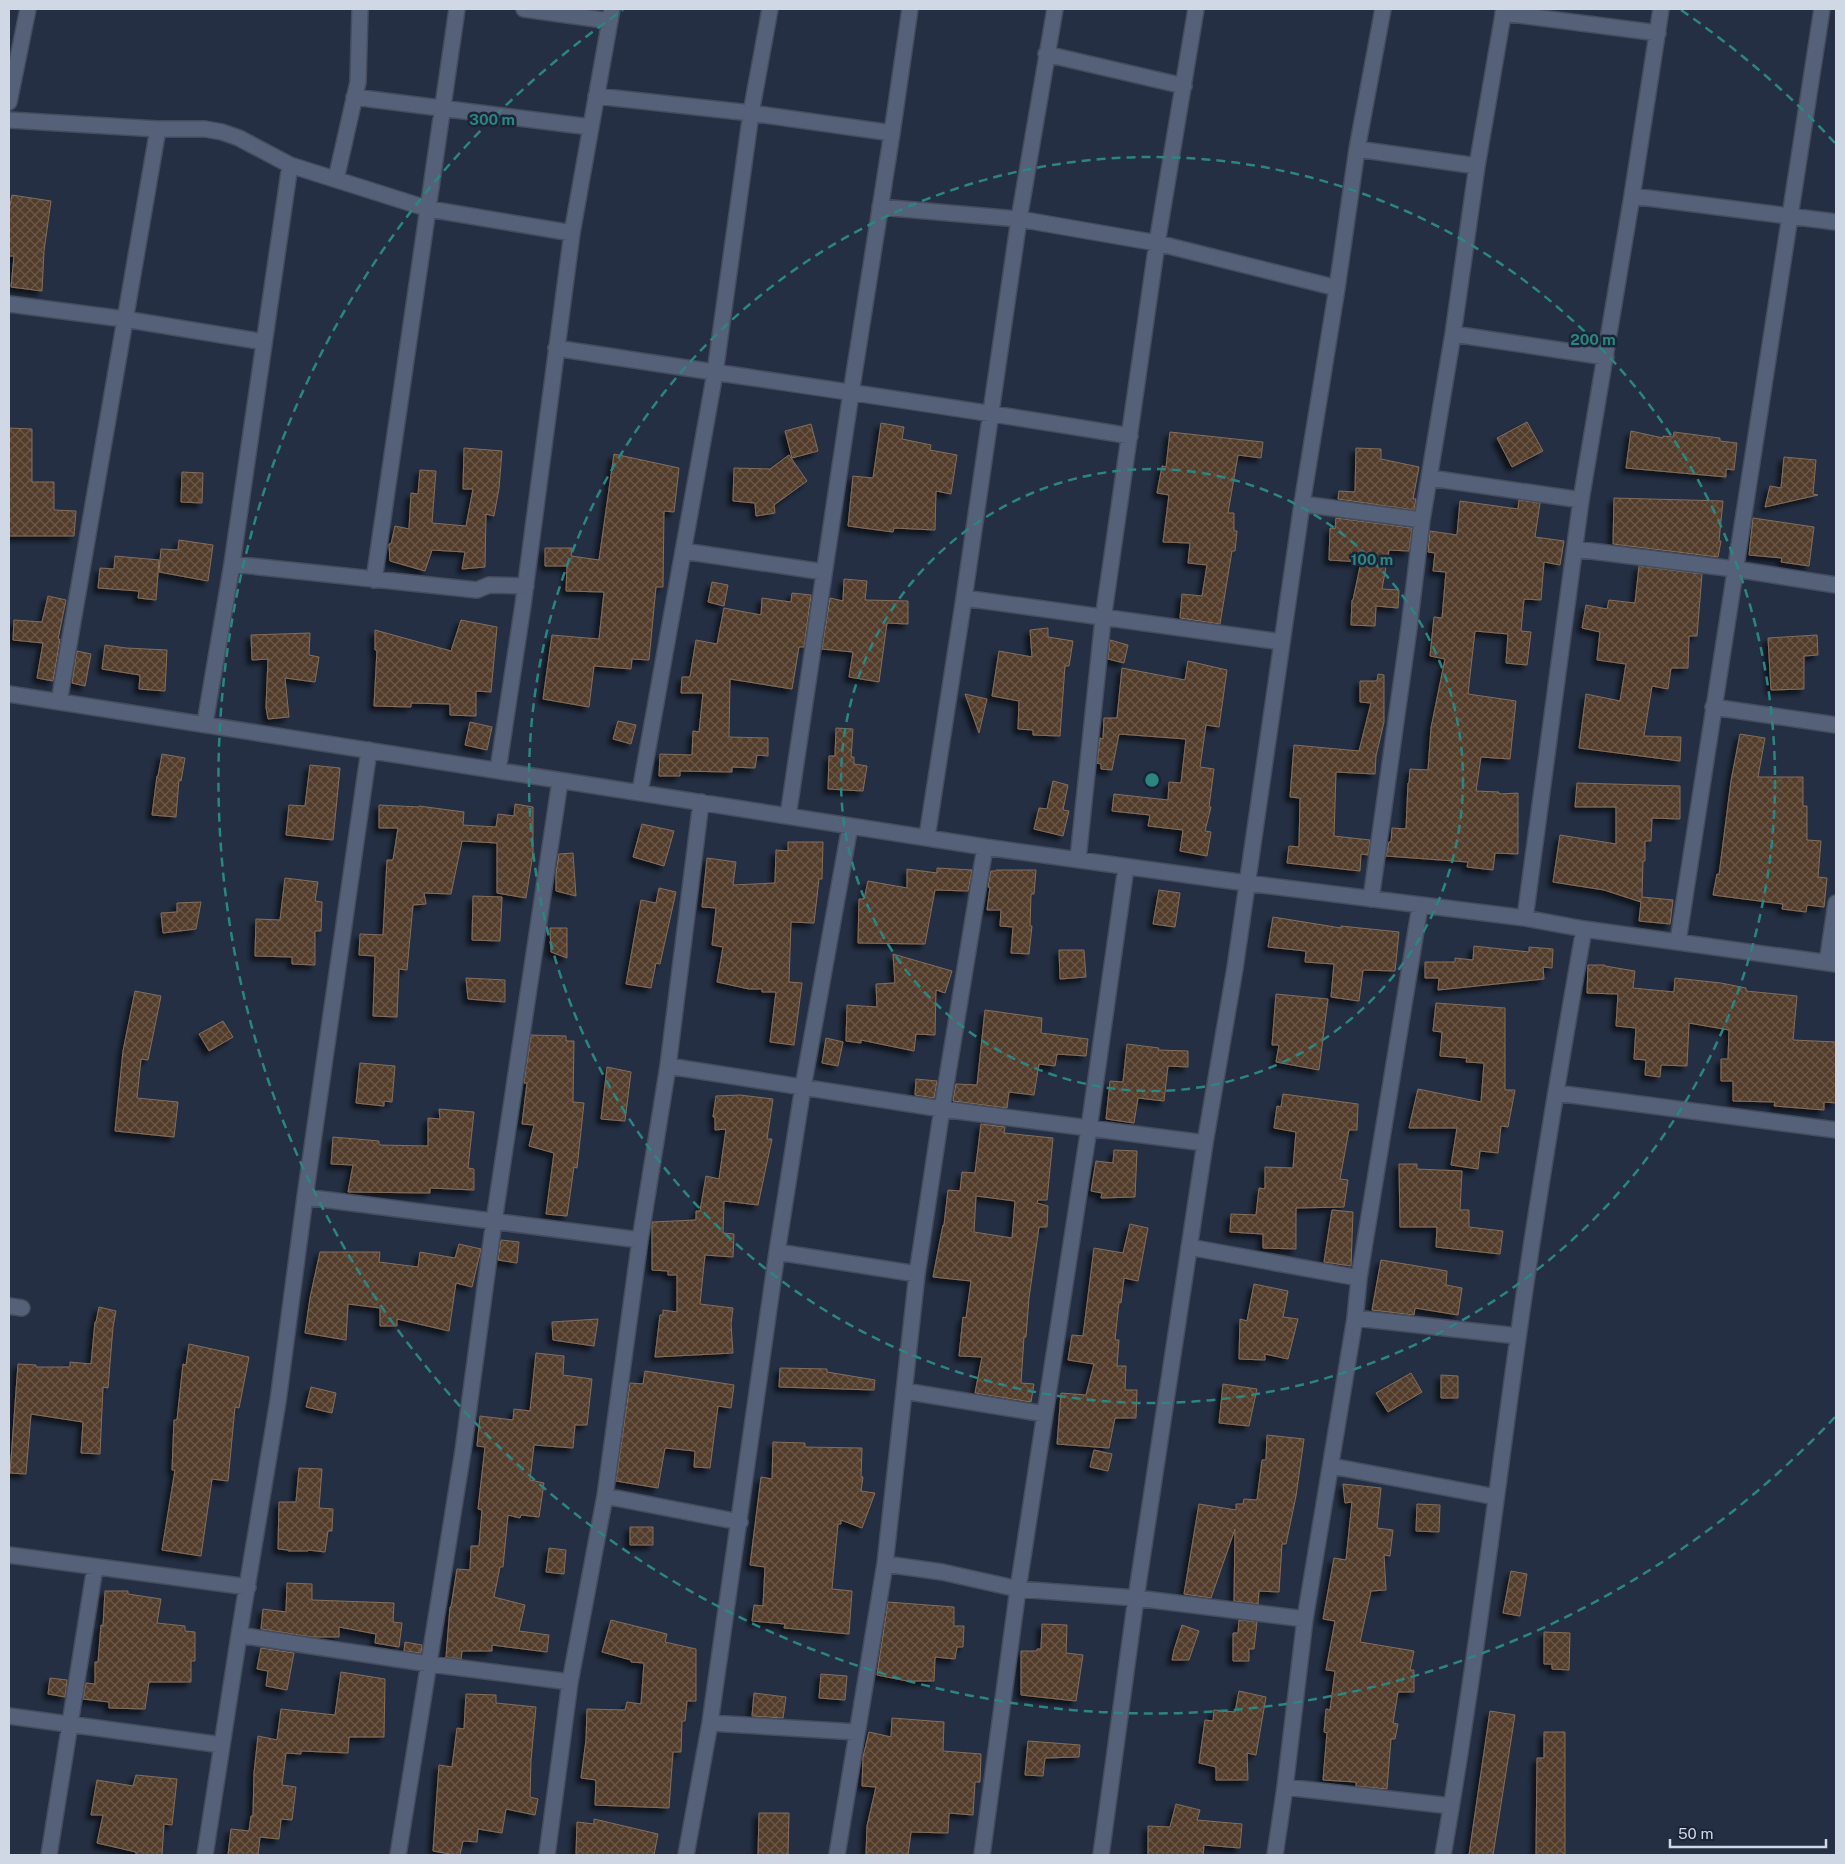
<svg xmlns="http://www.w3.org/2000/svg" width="1845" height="1864" font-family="'Public Sans',sans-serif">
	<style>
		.building { fill: url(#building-cross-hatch); stroke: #846d5a; fill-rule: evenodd; filter: url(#shadow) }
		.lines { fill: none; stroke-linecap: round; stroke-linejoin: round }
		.minor-casing { stroke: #444c5e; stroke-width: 18 }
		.minor { stroke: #556178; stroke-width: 15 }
		.ring { fill: none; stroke: #2c8580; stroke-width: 2.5; stroke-dasharray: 9 6 }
		.centre { fill: #2c8580; stroke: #1a2538; stroke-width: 2.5 }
		.ring-label { font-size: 15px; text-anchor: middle; font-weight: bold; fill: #2c8580; stroke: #1a2538; stroke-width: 5; stroke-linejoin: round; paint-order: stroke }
	</style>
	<defs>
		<pattern id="building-cross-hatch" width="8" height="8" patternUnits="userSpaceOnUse" patternTransform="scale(1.25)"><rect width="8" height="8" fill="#523d2c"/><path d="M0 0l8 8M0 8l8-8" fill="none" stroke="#6a584a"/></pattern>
		<filter id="shadow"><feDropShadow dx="-4.5" dy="4.5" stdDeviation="2.5" flood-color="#0009"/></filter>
	</defs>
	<rect width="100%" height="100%" fill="#242f43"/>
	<path class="building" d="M12,195l39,6 -7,50 -2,40 -31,-4 3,-31h-5v-46z
		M1527,422l16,29 -31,16 -15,-29z
		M881,423l23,4 -2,12 29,6 -1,5 27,5 -6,39 -15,-3 -1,39 -41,-2 -1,4 -45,-6 5,-50 20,2z
		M811,424l7,27 -26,7 -7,-27z
		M9,428l23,1v53h22v28l22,1 -2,25h-65z
		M1631,431l32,7v-2l10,1 1,-5 46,6v3l17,2 -3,27 -8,-1v8l-100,-9z
		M1170,432l93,10 -2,16 -23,-3 -10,58h6v18h3l-2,20h-3l-12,73 -40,-6 2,-24 20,2 5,-31 -19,-2 2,-20 -27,-1 6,-47 -12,-2 5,-27 4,1z
		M464,448l38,3 -3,37 -5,28 -8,-2 -1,53 -23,2 3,-17 -33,-2 -7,21 -35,-10 -1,-17h2l4,-18 14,3 2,-36 7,1 2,-24 16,1 -4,52 34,3 7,-37h-10z
		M1356,448l25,1v10l38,8 -6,32h3l-2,11 -76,-11 1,-8 16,1z
		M614,454l65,14 -5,44 -10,-1 -1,76h-7l-7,73 -17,-1 -1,10 -37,-3 -5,41 -46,-8 9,-64 47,4 5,-47 -38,-1 1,-25h-22v-18h27l-1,8 28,4z
		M789,455l18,26 -33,24 1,8 -19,3 -1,-13 -22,-2 1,-33 36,1z
		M1784,457l32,3 -3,34 5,1 -53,12 5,-21 11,2z
		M182,472l21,1 -1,30 -21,-1z
		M1614,498l109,3 -4,40h2l-3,16 -105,-13z
		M1519,500l21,3 -5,34 29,4 -4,24 -16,-3 -3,38 -17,-1 -3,32 10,1 -4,33 -21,-2 2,-29 -33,-3 -7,63 48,7 -6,58 -29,-2 -5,34 23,1v2l19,-1v61l-23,-1 -2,17 -26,-3 1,-5 -82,-6 3,-14h2l1,-14 14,1 2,-46h1l1,-14 18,1 3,-42 14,-69 -15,-3 4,-39 8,1 4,-46 -13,-1 2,-18 -7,-1 2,-21 27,4 3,-34 58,8z
		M1336,518l76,10 -3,23 -20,-1 -7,39 17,1 -1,18 -22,-2 -1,20 -24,-1 1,-25h1l8,-38 -32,-2 1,-32 5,1z
		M1753,518l61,9 -5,39 -28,-4 1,-4 -33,-3z
		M179,540l34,5 -5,36 -49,-9 2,-23 17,1z
		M115,556l44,4 -3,40 -18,-2 1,-7 -41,-3 2,-20 14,1z
		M1639,566l63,8 -5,62h-8l-1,32h-17l-3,21 -16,-3 -8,50 37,1 -1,24 -101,-13 7,-54 34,7 6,-37 -29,-4 3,-28 -18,-4 4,-23 21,4 2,-9 26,3z
		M844,579l23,2 -2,19 43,1v23l-21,-1 -8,59 -30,-5 4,-25 -31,-3 8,-51 13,3z
		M712,582l16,3 -4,21 -16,-4z
		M792,593l19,2 -7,52h-5l-7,42 -62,-10 -1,58 39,1v18l-11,-1 -2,13 -23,-1v5l-52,-1v5h-21l1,-22 32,1 1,-24 6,1 4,-39h-22l1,-16h8l6,-37 21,4 7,-36 37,7 1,-17 29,4z
		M48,596l18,4 -8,39h2l-7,42 -16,-3 6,-35 -30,-3 1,-20 28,2z
		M461,620l36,7 -6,65 -15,-1v25l-26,-1v-11l-39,-1v4l-37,-1 3,-56h-2v-20l76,21z
		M1048,628v9l25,4 -4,25h-4l-5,70 -27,-1v-5l-15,-1 1,-28 -27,-5 7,-45 33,6 -2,-27z
		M310,633l-1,22 10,2 -4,25 -30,-4 4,39 -21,2 -2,-12 2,-48 -16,1 -1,-25z
		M1817,635l1,20 -14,1v33l-33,1 -3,-52z
		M1110,640l18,5 -4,18 -16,-4z
		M105,645l21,3 41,2 -2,41 -26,-2 1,-14 -38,-6z
		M77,651l14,3 -6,32 -13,-3z
		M1188,661l39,9 -8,57 -13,-2 -6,42 14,2 -5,38h2l-6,24 6,1 -4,24 -27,-5 3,-21 -35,-4 2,-11 -38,-4 2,-17 54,6 1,-18 12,1 5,-44 -67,-5 -7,36 -11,-1v-5l-4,-1 3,-25 3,1 1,-21h13l5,-50 63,12z
		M1378,674l6,1v47l-8,34 -1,18 -39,-2 -2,64 36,4 -2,15 -7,-1 -1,17 -73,-8 2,-17 10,1 1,-49 -10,-1 4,-52 65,6 12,-48 -11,-1v-21h17z
		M965,694l22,5 -8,34z
		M618,721l18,4 -5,19 -18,-5z
		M470,722l22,5 -5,23 -22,-5z
		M836,728l17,1 -2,28h3v7l13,2 -4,25 -35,-2 1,-33h6z
		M1740,734l25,4 -7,39h45v29h4v34l14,1 -3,36 9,1 -3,29 -17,-2 -1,7 -24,-3 1,-5 -70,-9 4,-21 2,1 12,-94z
		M162,754l23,4 -4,23 -2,-1 -3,37 -24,-2 5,-39h1z
		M310,765l30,3 -7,72 -47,-5 3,-30 16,1z
		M1053,781l15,4 -5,25 6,1 -6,25 -29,-7 5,-21 8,1z
		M1577,783l103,3v33l-28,-1 -1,23h-6v20h-2l-1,36 31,3 -3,24 -31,-3 2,-19 -37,-12 -51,-8 7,-47 56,9v-37h-41z
		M515,804l18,3v46l-7,45 -29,-5v-50l-35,-2 -11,53 -27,-1 2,11 -13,1 -6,65 -8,-1 -2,48 -24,-1 2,-60 -16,-1 1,-21 23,1 4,-75h6l5,-32h-19v-23l40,2v-1l45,6 -1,13 33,2 2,-13 16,2z
		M642,824l32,7 -10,35 -31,-9z
		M788,842h35l-1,37h-3l-5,44 -23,-1 -2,60 13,1 -8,62 -24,-3 6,-50h-14v-3h-13l-32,-7 6,-35 -11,-2 4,-37 -14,-1 5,-49 29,4 -3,23 42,-2 1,-33 12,1z
		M573,853l3,43 -20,-5v-18l3,-19z
		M937,868l35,2 -4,21 -33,-1 -10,54 -67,-1 1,-44h5l4,-18 39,7v-19l30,4z
		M996,870h40l-2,24h-3l-1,32h2l-3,28 -18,-1 2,-26 -13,-1 1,-16h-14l3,-23h-2l3,-16h5z
		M285,878l33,4 -3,19 7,1 -1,29h-6v34l-23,-1v-7l-37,-1 1,-37 24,1z
		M659,888l17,4 -16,72 -4,-1 -5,25 -25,-4 15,-84 15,3z
		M1159,890l21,3 -5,34 -22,-3z
		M473,896l29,1 -2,44 -28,-1z
		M201,902l-5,27 -33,4 -2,-20 16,-1v-9z
		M1273,917l68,11v-2l58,6 -4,39 -32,-1 -4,31 -28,-4 3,-33 -29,-2 1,-11 -38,-4z
		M550,928h17v30l-16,-6z
		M1474,946l55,6v-5l24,2 -1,19 -9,-1 1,12 -106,11 1,-12h-14v-16h30v-4l18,2z
		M1059,950h25l2,27 -26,2z
		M893,954l59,17 -7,22 -9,-3 -1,45 -19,-1 -2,17 -53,-11v3l-15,-2 1,-36 30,2 -1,-23 19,-1z
		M1588,965h17v1l30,5 -2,17 41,4 1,-14 46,5 25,5v3l51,5 -4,44 43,2v61l-12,-1v8l-50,-4 1,-4 -42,-1v-20h-12v-22h7l1,-29 -40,-7 -2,43 -26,-1 -1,12 -15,-2 1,-15 -12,-1 2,-31 -20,-2 2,-32 -31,-1z
		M466,978l39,2v22l-37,-3z
		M135,991l26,5 -13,64 -7,-1 -4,39 41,4 -4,35 -59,-6 8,-80z
		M1276,994l52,5 -9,71 -43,-8 3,-17h-7z
		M1436,1003l69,5v82h10l-7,37 -7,-1 -3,27 -18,-2 -2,18 -27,-4 6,-37h-48l9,-39 63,13 3,-39 -18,-1 1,-4 -27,-2 2,-24 -9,-1z
		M985,1010l57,8 -1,15 47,6 -2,17 -29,-2 -2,12 -16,-2 -5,31 -25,-3 -2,16 -54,-7 3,-17 21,1z
		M223,1021l10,16 -24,14 -10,-17z
		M531,1035l35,1v5h8l-1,61 11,1 -7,65 -3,-1 -7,49 -21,-2 8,-61 -25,-7 5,-21 -12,-1 5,-41h-3z
		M826,1038l17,4 -5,24 -16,-3z
		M1127,1044l32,4 -1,2 30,1v16l-20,-1 -4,35 -26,-3 -4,25 -28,-4 4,-38 13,1z
		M360,1063l35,3 -3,36 -8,-1v5l-28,-3z
		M607,1067l24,5 -6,49 -24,-2z
		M916,1079l21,2 -3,17 -19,-3z
		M1283,1094l75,10 -1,26h-8l-9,49 8,1 -4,27 -48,1v41l-33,-1v-14l-33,-2 1,-18 25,1 3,-27 6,1v-22l28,1 3,-36 -22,-4 3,-22 4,1z
		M740,1095l33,4 -6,40h5l-14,66 -34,-4 -1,32 11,1 -1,23 -28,-2 -5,49 33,4 -2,16 2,29 -78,4 5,-42h3v-5l14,2v-37h-9v-4l-16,-1v-48l44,-2v-9h4l6,-35 13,3 7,-50 -11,1v-13h-2l3,-21z
		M439,1109l35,3 -6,56 6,1v21l-44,-2v5l-82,-1 5,-27 -22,-1 2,-27 46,4v4l49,1v-28l12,1z
		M981,1124l24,3 -1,6 49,5 -6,62h-9l-1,3 11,3 -1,21h-8l-10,71 -3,39h-2l-3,46 13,1 -3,18 -56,-9 7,-36 -23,-1 4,-39 3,1 5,-37 -38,-4 10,-52h1l4,-35 12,1 2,-19 13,1zM976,1196l39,5 -3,37 -38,-6z
		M1114,1150l23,1 -2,46 -34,1 1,-5 -11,-2 5,-30 17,2z
		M1399,1164h18v5l45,2 -2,39h9v17l34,4 -3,23 -64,-7 1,-20h-37z
		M1332,1210l21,2 -2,54 -27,-4z
		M1130,1224l18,4 -10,53 -14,-3 -3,25 -2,-1 -4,38h4l-2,26h9l-1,24h12l-1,28h-21l-6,30 -52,-4 4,-51 25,2 8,-31 -26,-4 4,-25 11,1 11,-88 29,5z
		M501,1240l18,2 -2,21 -19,-3z
		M459,1244l22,5 -9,38 -16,-4 -7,48 -52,-12v7h-17v-18l-32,-4 -2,36 -41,-7 5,-35 10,-46h60l-1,10 39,5 2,-15 35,6z
		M1381,1260l66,11 -1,14 16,3 -4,27 -43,-7 -1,7 -42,-5z
		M1254,1284l34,7 -5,26 15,2 -10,40 -23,-5v6l-26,-1 1,-40 7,2z
		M99,1307l17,4 -3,16 -5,61 -5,-1 -3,67 -19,-1 2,-31 -52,-8 -5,60 -16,-1 8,-109 18,1v2h34v-5l21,2 4,-42h1z
		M598,1319l-4,27 -41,-6 -1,-18z
		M189,1344l60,13 -10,51 -4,-1 -7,74 -16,-2 -11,77 -39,-6 13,-80h-3l2,-50h3l6,-56 3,1z
		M536,1353l28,3 -1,19 29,4 -5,46h-12l-2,23 -39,-3 -4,35 14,3 -5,34 -18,-2 -1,3 -12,-3 -5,52h-3l-6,30 31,8 -6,26 30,4 -2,17 -55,-7v6h-30l-1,8 -15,-2 4,-50h1l6,-38 13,1 1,-24h8l3,-36 -4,-1 7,-62 -8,-1 3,-30 33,4 1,-11 16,2z
		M780,1368l47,1v3l48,8 -1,10 -95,-3z
		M645,1371l89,14 -3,23 -13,-2 -8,62 -16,-1 1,-16 -30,-3 -7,40 -42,-7 14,-98 13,1z
		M1411,1373l11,19 -34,20 -12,-19z
		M1441,1375l17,1v22h-17z
		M1223,1384l34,5 -8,37 -30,-3z
		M311,1387l25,6 -4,20 -26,-6z
		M1267,1435l37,4 -8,57 -10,48h-4l-3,48 -20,-1 -1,13 -24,-3 1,-72 -24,69 -27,-4 15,-90 37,6v-6h7l1,-5 13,1 5,-40h4z
		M773,1442l32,1v4l57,1 -1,29h2l-2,14 14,2 -13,35 -21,-8v4h-3l-6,65 20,2 -3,43 -65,-6 1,-4 -33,-3 2,-16 9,1 2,-39 -15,-2 11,-88 11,2z
		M1094,1450l18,4 -4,17 -18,-4z
		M299,1468l23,1 -3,39 14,1 -1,22h-4l-3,21 -17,-2v1h-20v-1l-10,-1 1,-47h17z
		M1343,1484l38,4 -4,40 16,2 -3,26 -6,-1 2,35 -15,1 -11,51 54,9 -4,19h4v22h-16l-5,31 5,1 -3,15h-4l-4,50 -31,-3v-4l-33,-2 4,-47 -3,-1 2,-23 4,1 5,-39 -9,-1 9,-49 -12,-2 11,-61 12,2 6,-58 -7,1z
		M1417,1504l23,1 -1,27 -23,-1z
		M630,1527h23v18h-23z
		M549,1548l17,2 -2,24 -18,-2z
		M1511,1571l16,3 -7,42 -17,-3z
		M287,1583l25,1v16l82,3 -1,19 9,1 -3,24 -24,-4 1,-9 -37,-7v10h-27l-51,-8 2,-20 23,3z
		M105,1591h23v3l33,5 -4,24 28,3v5l10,1v29h-4v21h-42l-4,27 -36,-1v-6l-26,-3 3,-16 9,1v-22h3l3,-37 2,1z
		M888,1602l66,5v19h10l-1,21h-6l-2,12 -20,-2 -1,24h-27l-30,-6z
		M611,1620l56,14 -2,8 31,7v52h-9l-2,20h-3l-1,31h-8l-4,56 -74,-3 1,-25 -15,-2 5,-38 1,-31 38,1 2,-8 14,2 3,-41 -13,-1v-2l-29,-8z
		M1239,1620l18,2 -3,27h-5v12h-16v-28h5z
		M1042,1624l25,1 -1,28 17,2 -7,46 -55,-6v-44h16v-2h4z
		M1182,1625l17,6 -10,29h-17l2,-10z
		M1544,1632l26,1 -1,37 -17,-1v-5h-8z
		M405,1642l17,3 -1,8 -17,-2z
		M261,1648l33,5 -7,37 -21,-4 2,-15 -11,-2z
		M341,1672l44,7 -1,58h-35l-1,16 -47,-2v3l-15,-1 -4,32 14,2 -4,33 -11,-1 -2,20 -19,-2 -2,18h-30l3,-26 18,2 2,-15h2l1,-43 4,-37 19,4 4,-31 54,6z
		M821,1674l26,2 -2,24 -26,-2z
		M50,1678l17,2 -2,17 -17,-3z
		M1239,1691l27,6 -10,58 -9,-2 1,27h-32v-13l-17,-4 6,-43 8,1 1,-11 21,2z
		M754,1693l32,4 -3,21 -31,-2z
		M466,1694l30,1v8l40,4 -5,53 -1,37 8,2 -3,16 -29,-6 -4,24 -24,-4 -1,13 -14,-1 -3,14h-5l-22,-4 6,-86 13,2 5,-39 7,1z
		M1490,1711l25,4 -22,140h-24z
		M892,1718l52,4 -1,29 38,3 -1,28h-5l-2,33 -24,-2 -1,20 -37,-1 -3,23h-42l1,-29 9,-39 -14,-1 1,-29 6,-25 22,5z
		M1544,1732h21v123h-29l1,-97h7z
		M1028,1741l52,4 -1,12 -34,1 -2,18 -18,-1z
		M136,1775l41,4 -5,46 -8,-1 -2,31h-26v-3l-39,-9 6,-28h-12l6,-35 36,6z
		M1176,1804l24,6 -3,10 45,4 -2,24 -36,-3 -1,10h-55v-29l22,1z
		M759,1813h30l-1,42h-30z
		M594,1819l64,15 -4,21h-78l1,-33 17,2z"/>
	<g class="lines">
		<defs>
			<path id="minor" d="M524,9l86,12
				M1503,13l155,20
				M1046,54l138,32
				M596,96l155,17 141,20
				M354,97l236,30
				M9,102l19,-93
				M9,120l149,9h47l17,3 17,6 51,27 139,44 143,24
				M1357,149l120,17
				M336,179l22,-97 2,-73
				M1632,196l204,26
				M880,207l139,12 138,24 180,45
				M9,304l115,15 140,23
				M1453,334l153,23
				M556,348c191,30 383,56 574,88
				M1430,478l151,22
				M1302,504l120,16
				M1575,549l160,20 101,16
				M683,551l141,21
				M232,564l245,26 12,-5 37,1
				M374,580l83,-571
				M964,598l318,44
				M9,694l976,153 261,36 279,35 59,11 252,35
				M59,702l99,-573
				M1713,707l123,18
				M205,723l27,-159 58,-399
				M498,770l25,-165 49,-372 40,-224
				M640,792l75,-419 36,-260 19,-104
				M788,816l63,-423 41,-260 18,-124
				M927,837l37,-239 55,-379 36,-210
				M1078,859l25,-240 54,-376 39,-234
				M1371,899l38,-271 13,-108 31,-186 24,-168 27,-157
				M1525,918l56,-418 51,-304 29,-187
				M1678,941l144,-932
				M1827,963l9,-60
				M668,1066l274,43 263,34
				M1556,1093l280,37
				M305,1197l335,43
				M1189,1247l170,31
				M777,1252l140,22
				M9,1306l13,2
				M1355,1318l163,18
				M904,1391l141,23
				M1331,1466l165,31
				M605,1496l135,26
				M9,1555l239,32
				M885,1564l57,8 76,17 118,9 169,21
				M239,1635l191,29 140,18
				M9,1716l213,29
				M710,1723l146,9
				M1285,1787l166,19
				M49,1855l46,-288
				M205,1855l34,-220 39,-234 27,-204 64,-447
				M398,1855l65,-404 31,-230 66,-440
				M547,1855l23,-173 35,-186 35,-256 28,-174 33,-264
				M686,1855l24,-132 67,-471 26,-165 47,-261
				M837,1855l48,-291 32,-290 25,-165 43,-262
				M982,1855l36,-266 71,-461 37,-261
				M1101,1855l35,-257 69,-455 30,-175 67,-464 35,-216 20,-139 26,-140
				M1275,1855l10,-68 20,-168 50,-301 4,-40 61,-372
				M1443,1855c30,-171 51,-345 75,-517 19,-137 42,-273 66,-409"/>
		</defs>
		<use href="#minor" class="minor-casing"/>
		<use href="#minor" class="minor"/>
	</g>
	<g class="ring">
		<circle cx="1152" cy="780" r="311"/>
		<circle cx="1152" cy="780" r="623"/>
		<path d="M1835 1417A934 934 0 1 1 623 10M1681 10A934 934 0 0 1 1835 143"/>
	</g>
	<circle cx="1152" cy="780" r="8" class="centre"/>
	<g class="ring-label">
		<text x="492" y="125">300 m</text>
		<text x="1593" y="345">200 m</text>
		<text x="1372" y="565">100 m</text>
	</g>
	<rect width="1845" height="1864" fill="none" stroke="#d1d8e5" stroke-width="20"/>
	<path d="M1670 1839v8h156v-8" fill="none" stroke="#d1d8e5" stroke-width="2.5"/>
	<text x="1678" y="1839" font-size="15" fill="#d1d8e5" stroke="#1a2538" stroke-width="4" paint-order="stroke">50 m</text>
</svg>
